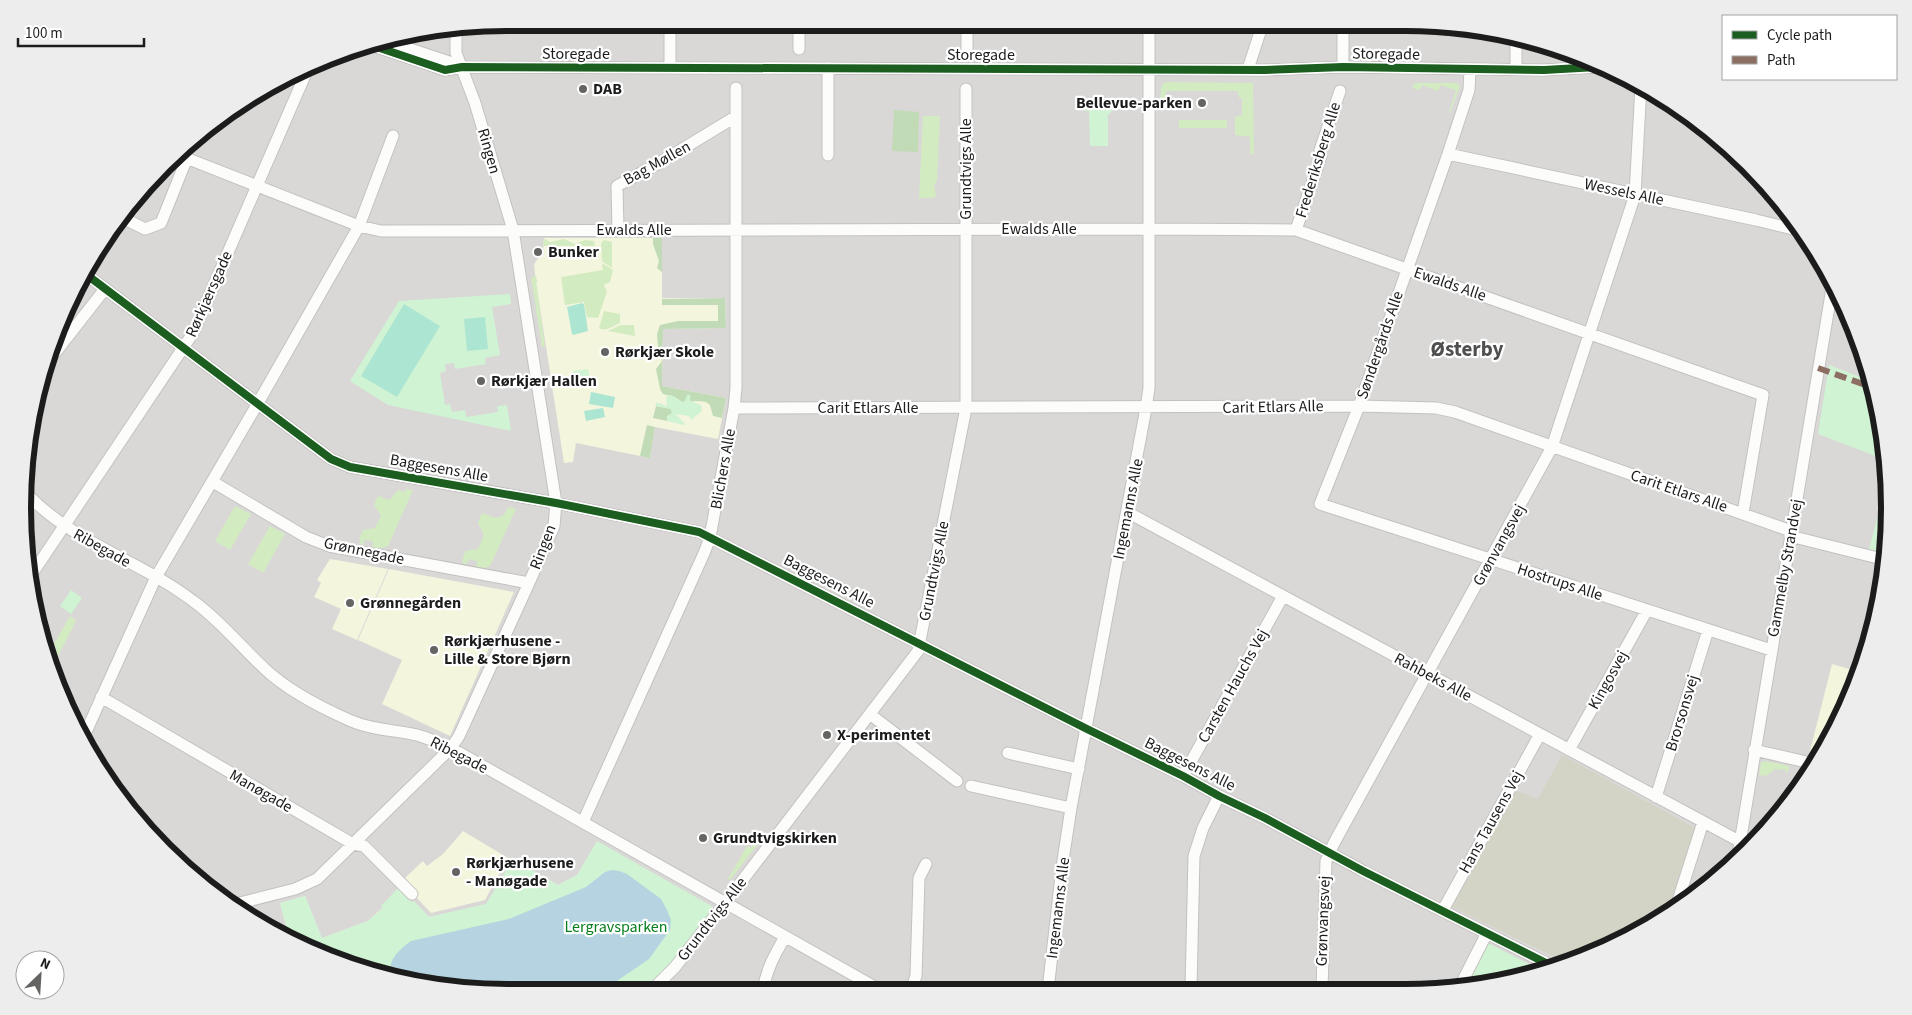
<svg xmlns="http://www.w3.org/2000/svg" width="1912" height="1015" font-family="'Source Sans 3',sans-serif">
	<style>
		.residential { fill: #d9d8d6 }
		.education { fill: #f3f5dd }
		.construction { fill: #d3d4c5 }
		.grass { fill: #d3ebc0 }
		.forest { fill: #c1dbb7 }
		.park { fill: #d0f3d3 }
		.pitch { fill: #ace5d2 }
		.water { fill: #b5d3e0 }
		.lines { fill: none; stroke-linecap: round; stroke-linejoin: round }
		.minor-casing { stroke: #c3c2c0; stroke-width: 13 }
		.minor { stroke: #fcfcfb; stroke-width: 11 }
		.quiet { stroke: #8d6e63; stroke-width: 6; stroke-dasharray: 12 6; stroke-linecap: butt }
		.cycleway-casing { stroke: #fff; stroke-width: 11 }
		.cycleway { stroke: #1b5e20; stroke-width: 8 }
		.poi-dot { fill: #646462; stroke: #fff; stroke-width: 2 }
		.labels { text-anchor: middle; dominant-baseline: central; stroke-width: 4.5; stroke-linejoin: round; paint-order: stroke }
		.street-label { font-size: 16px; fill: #1c1c1c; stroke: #fff }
		.poi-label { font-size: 16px; font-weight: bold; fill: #1c1c1c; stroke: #fff; text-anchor: start }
		.park-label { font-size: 16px; fill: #067e1b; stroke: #fff }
		.district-label { font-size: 21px; font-weight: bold; fill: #4f4f4f; stroke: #fff }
		.rim { fill: none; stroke: #1c1c1c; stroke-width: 6 }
	</style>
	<rect width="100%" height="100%" fill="#eae9e4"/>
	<path class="residential" d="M508,23l928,1 94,15 117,48 77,56 65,69 50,81 34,89 15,93 -3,96 -21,92 -39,87 -56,77 -95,84 -84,45 -122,32 -824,3 12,-11 59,-72 -118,-66 -20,33 -19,10 -45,-26 -26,45 -58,13 -16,-16 -1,2 -29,4 -15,14 -46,17 -17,-42 -25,7 9,34 -24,-9 -122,-101 -83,-134 -36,-153 15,-158 65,-144 108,-115 139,-75 62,-16z"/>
	<path class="education" d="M544,238h118v60h63l1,30 -63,1 -1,57 64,12 -8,41 -63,-12 -5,31 -74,-15 -3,19 -9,1 -28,-181 -2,-17 2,-4 7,-7z
		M330,559l58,10 -31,71 -25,-11 9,-20 -27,-12 7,-14 -4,-3z
		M389,569l125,23 -64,144 -68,-32 20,-44 -44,-20z
		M1832,664l28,8 -35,78 -6,8 -10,-3z
		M463,831l45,27 -23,42 -54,13 -16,-17 1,-6 -11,-12 18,-17 4,5 16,-12z"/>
	<path class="construction" d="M1562,755l133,73 -29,87 -76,41 -25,6 -113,-55 62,-117 24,9z"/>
	<path class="grass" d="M1165,82l88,1 1,71h-4v-17l-15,-2v-18l7,-2v-17h-3l-1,-7h-72v18l-6,1 1,-23z
		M1415,83h42l3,3 -10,27h-1l7,-23 -16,-5 -2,6 -16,-6 -2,5 -8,-2z
		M923,116h17l-3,65 -3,4 2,11 -3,2h-14z
		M1179,120h48v8h-48z
		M545,239l5,3 14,-3 11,5 10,-4 9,1 1,5h-51l-1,-6z
		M604,240l8,2v26l-10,-7 -1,-18z
		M602,263l11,7 -3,12 -6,3 3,7 -9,26 -11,-1 -3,-15 -19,3 -4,-28 42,-7z
		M536,276l1,5h2l-3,1 9,64 -3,1 -11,-70z
		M604,311l16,3v9c-7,3 -15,9 -21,5z
		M621,325h13l1,11 -27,-5z
		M406,489l7,1 -25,56 -5,2 -3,-1 -4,2h-4l1,-8 -9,-1 -1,5 -4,-1 2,-4 -2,-1 4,-9 12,-2 6,-13 -7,-10 4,-9 12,4 8,-10 7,2z
		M235,506l16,8 -21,36 -15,-9z
		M508,507l8,2 -26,57 -8,3 -6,-1 1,-7 -8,-2 -2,5 -5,-1 3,-12 13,-2 6,-14 -6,-12 4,-10 14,5 8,-3z
		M270,526l15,8 -22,39 -15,-9z
		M70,616l6,5 -23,45 -3,-15z
		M1764,761l25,5 -1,6h-3l1,-2 -11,-1 -9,7 -7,-1 2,-12z
		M760,832l5,3 -35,45 -2,-1 19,-33 4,2z"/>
	<path class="forest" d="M894,110l25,2 -1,40 -26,-1z
		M653,238h9v34l-5,-4 2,-7 -6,-17z
		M725,298l1,30 -63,1 -1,57 64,12 -4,20 -9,-2 -3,-11 -4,-3 -8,-1 -16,1 -7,-5 -12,-3 -3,-5 -4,-20 6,-8 -7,-10 3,-5 -1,-12 3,-9 18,-4h40v-16h-56v-6z
		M656,406l15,3 1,4 -5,8 -14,-3z
		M647,425l8,2 -5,31 -10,-2z"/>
	<path class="park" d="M1085,106c8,4 23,5 30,2l-7,7v31h-18l-1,-35h-5z
		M510,294l1,10 -19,3 8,48 -15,3 1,6 -31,5 -1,-6 -9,1 1,7 -6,2 5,32 5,-1 2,8 13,-2 1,7 32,-5 -1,-6 10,-1 4,26 -123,-26 -38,-24 49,-80z
		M1829,365l44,17 13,78 -68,-26z
		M588,369l3,13 -16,3 -2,-14z
		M671,395l11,7 3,-1 2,-6h3v6l11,4 1,6 -11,9 -2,-4 -13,-2 9,10 -1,1 -17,-4v-5l5,-3 -1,-4 -15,-3v-4l11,4 -1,-9z
		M1888,478l-2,75 -17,-4z
		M71,590l11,8 -11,16 -11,-8z
		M597,841l118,67 -43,54 -28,29h-168l-94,-15 -93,-39 -9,-34 25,-7 17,42 46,-17 15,-13 -2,-2 17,-18 13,14 3,-1 15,16 57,-13 27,-45 45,26 19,-10z
		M1486,942l53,27 -76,19z"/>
	<path class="pitch" d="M582,303l2,1 4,27 -15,4 -1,-1 -5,-27z
		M404,304l36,22 -43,71 -36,-21z
		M485,317l3,32 -21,2 -3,-32z
		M591,392l24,5 -2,11 -24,-4z
		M603,408l2,9 -19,4 -2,-10z"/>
	<path class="water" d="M612,870l7,1 8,3 34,25 6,11 4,10 -1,10 -21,29 -47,32h-126l-84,-13c-6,-18 6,-27 19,-37l98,-22 77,-32 19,-15z"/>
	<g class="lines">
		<defs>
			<path id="minor" d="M383,40l78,26
				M368,44l77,26 17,-3 802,3 79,-3 201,3 53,-3
				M799,49v-26
				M967,49v-26
				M1343,67v-44
				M670,68v-45
				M828,68v87
				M1248,69l15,-46
				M1470,70l-1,20 -21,64 -89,252 -39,98 451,146
				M1516,70v-33
				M1448,154l308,66 45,11
				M181,156l178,70 22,5 767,-2 148,1 467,165 -20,118
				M123,218l22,11 16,-6 26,-65
				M618,230l-1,-44 44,-24 74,-45
				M1296,230l25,-74 -1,-6 20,-59
				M87,275l244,184 19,8 206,36 143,29 388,197 96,47 36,20 46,22 98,53 189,95
				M47,363l58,-74
				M734,408l625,-2 77,2 19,4 336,119
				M213,482l93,55 23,9 200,37
				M28,495c46,48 113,66 165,106 27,19 48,46 72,68 21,20 57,39 84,51 20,9 42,10 63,14 13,2 26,9 39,14l429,242
				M1127,512l612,329
				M1790,536l96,24
				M32,574l161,-241 113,-260
				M101,697l252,147 11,2 48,48
				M871,715l86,66
				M85,734l71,-157 102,-174 101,-177 34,-90
				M1569,750l78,-140
				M1754,750l61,14
				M1008,753l71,16
				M1183,776l100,-180
				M971,786l100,22
				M1656,797l52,-167
				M583,822l122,-271 5,-14 24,-129 2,-20v-300
				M1738,855l95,-573
				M236,904l59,-15 22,-10 134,-131 8,-12 70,-153 25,-57 2,-23 -43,-273 -38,-127 -19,-50v-25
				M1443,910l97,-176
				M1675,910l28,-88
				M1459,988l28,-55
				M1191,989l3,-133 9,-28 16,-32
				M1322,989l4,-128 8,-18 218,-396 83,-252 6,-110
				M911,990l5,-14 3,-98 7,-14
				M1048,990l14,-123 9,-59 75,-400 3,-20v-365
				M651,991l24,-24 50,-64 193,-252 48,-243v-319
				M763,991c3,-21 12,-37 22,-54"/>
		</defs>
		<use href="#minor" class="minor-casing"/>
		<use href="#minor" class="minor"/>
		<path class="quiet" d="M1818,368l56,20"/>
		<defs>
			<path id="cycleway" d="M368,44l77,26 17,-3 802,3 79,-3 201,3 53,-3
				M87,275l244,184 19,8 206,36 143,29 388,197 96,47 36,20 46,22 98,53 189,95"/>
		</defs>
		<use href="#cycleway" class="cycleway-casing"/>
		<use href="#cycleway" class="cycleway"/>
	</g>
	<g class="poi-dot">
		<circle cx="583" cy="89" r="5"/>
		<circle cx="1202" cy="103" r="5"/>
		<circle cx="538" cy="252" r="5"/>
		<circle cx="605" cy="352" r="5"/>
		<circle cx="481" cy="381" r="5"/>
		<circle cx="350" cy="603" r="5"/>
		<circle cx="434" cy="650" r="5"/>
		<circle cx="827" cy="735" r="5"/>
		<circle cx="703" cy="838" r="5"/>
		<circle cx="456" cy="872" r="5"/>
	</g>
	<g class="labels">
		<g class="street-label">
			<text x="576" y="54">Storegade</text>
			<text transform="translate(1386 54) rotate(1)">Storegade</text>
			<text x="981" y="55">Storegade</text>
			<text transform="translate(489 151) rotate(74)">Ringen</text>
			<text transform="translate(1318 160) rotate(-73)">Frederiksberg Alle</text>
			<text transform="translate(657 163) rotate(-29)">Bag Møllen</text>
			<text transform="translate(966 169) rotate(-90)">Grundtvigs Alle</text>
			<text transform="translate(1624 192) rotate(12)">Wessels Alle</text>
			<text x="1039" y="229">Ewalds Alle</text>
			<text x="634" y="230">Ewalds Alle</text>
			<text transform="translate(1450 284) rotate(19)">Ewalds Alle</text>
			<text transform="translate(209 294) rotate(-66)">Rørkjærsgade</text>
			<text transform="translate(1380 345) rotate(-71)">Søndergårds Alle</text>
			<text transform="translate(1273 407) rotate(-1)">Carit Etlars Alle</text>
			<text x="868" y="408">Carit Etlars Alle</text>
			<text transform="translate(439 468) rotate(10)">Baggesens Alle</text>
			<text transform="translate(723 469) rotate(-80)">Blichers Alle</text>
			<text transform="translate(1679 491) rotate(19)">Carit Etlars Alle</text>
			<text transform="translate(1128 509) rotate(-79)">Ingemanns Alle</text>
			<text transform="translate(1499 545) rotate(-61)">Grønvangsvej</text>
			<text transform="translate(543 547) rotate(-69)">Ringen</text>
			<text transform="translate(102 548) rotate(29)">Ribegade</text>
			<text transform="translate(364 551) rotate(12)">Grønnegade</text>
			<text transform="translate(1785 568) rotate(-80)">Gammelby Strandvej</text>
			<text transform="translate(934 571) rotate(-79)">Grundtvigs Alle</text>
			<text transform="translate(829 581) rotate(27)">Baggesens Alle</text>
			<text transform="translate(1560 582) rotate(18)">Hostrups Alle</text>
			<text transform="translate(1433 677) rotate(28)">Rahbeks Alle</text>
			<text transform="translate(1608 680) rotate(-61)">Kingosvej</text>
			<text transform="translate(1233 686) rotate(-61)">Carsten Hauchs Vej</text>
			<text transform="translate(1682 713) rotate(-73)">Brorsonsvej</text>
			<text transform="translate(459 755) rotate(27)">Ribegade</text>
			<text transform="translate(1190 764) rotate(27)">Baggesens Alle</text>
			<text transform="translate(261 791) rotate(30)">Manøgade</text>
			<text transform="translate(1491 822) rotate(-61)">Hans Tausens Vej</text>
			<text transform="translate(1058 908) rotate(-83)">Ingemanns Alle</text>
			<text transform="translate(712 919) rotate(-52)">Grundtvigs Alle</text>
			<text transform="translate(1323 921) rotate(-88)">Grønvangsvej</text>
		</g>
		<g class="poi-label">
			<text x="593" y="89">DAB</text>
			<text x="1192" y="103" text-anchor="end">Bellevue-parken</text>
			<text x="548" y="252">Bunker</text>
			<text x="615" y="352">Rørkjær Skole</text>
			<text x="491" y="381">Rørkjær Hallen</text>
			<text x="360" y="603">Grønnegården</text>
			<text x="444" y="641">Rørkjærhusene -<tspan x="444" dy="18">Lille &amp; Store Bjørn</tspan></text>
			<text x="837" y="735">X-perimentet</text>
			<text x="713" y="838">Grundtvigskirken</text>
			<text x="466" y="863">Rørkjærhusene<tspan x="466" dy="18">- Manøgade</tspan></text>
		</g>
		<g class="park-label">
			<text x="616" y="927">Lergravsparken</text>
		</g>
		<g class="district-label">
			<text x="1467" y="349">Østerby</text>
		</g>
	</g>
	<path d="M0 0H1912V1015H0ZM507 31H1405A476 476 0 0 1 1881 507V508A476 476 0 0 1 1405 984H507A476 476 0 0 1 31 508V507A476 476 0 0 1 507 31Z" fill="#ededed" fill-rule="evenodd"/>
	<path class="rim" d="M507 31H1405A476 476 0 0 1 1881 507V508A476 476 0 0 1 1405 984H507A476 476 0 0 1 31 508V507A476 476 0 0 1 507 31Z"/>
	<rect x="1722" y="15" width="175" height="65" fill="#ffffff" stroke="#a4a4a4"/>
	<rect x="1732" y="31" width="25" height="8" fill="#1b5e20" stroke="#a4a4a4"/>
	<text x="1767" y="40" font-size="15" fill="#1c1c1c">Cycle path</text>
	<rect x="1732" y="56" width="25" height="8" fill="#8d6e63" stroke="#a4a4a4"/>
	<text x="1767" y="65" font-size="15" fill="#1c1c1c">Path</text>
	<g transform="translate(40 975) rotate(25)"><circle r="24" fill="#ffffff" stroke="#a4a4a4"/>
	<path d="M0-4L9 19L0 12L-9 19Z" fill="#646462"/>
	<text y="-8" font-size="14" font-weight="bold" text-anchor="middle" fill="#1c1c1c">N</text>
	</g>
	<path d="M18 38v8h126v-8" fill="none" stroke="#1c1c1c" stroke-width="2.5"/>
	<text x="25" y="38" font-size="15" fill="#1c1c1c" stroke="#ffffff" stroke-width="4" paint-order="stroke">100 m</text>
</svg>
